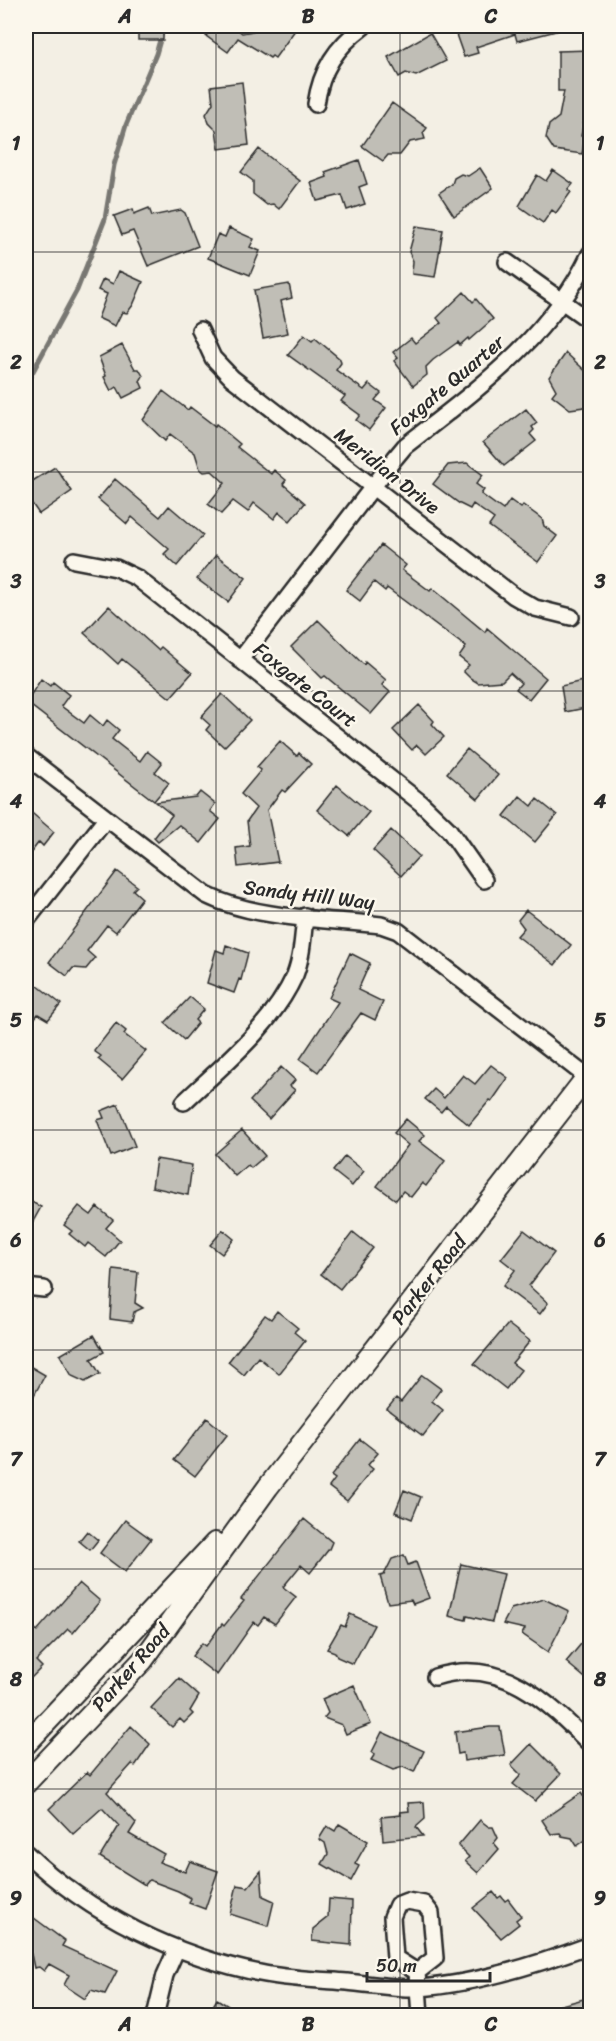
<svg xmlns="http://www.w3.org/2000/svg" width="616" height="2041" font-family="Sriracha,sans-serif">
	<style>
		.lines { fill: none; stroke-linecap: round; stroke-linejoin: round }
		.stream { stroke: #787772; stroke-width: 5 }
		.building { fill: #c0beb6; stroke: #2b2b2b; stroke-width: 1.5 }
		.minor-casing { stroke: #2b2b2b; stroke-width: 20 }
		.tertiary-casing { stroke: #2b2b2b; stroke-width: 24 }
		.minor { stroke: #fbf7ec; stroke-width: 15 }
		.tertiary { stroke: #fbf7ec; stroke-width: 20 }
		.grid { fill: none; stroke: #2b2b2b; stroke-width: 1.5; stroke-opacity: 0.55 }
		.labels { text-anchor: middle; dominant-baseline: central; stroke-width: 5; stroke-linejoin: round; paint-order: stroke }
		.street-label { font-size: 20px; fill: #2b2b2b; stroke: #fbf7ec }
		.neatline { fill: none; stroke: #2b2b2b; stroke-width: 2 }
		.grid-label { font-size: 20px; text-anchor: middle; font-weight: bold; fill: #2b2b2b }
	</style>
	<rect width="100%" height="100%" fill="#f3efe4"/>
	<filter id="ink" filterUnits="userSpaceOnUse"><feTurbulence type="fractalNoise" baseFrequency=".0167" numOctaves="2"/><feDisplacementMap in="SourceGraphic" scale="12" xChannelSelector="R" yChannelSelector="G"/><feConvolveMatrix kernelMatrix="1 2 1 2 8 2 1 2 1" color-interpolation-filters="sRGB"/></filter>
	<g filter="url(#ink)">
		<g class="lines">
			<path class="stream" d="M26,384l51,-94 28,-71 9,-54 12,-40 30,-71 8,-28"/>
		</g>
		<path class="building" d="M138,26h25v14h-25z
			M213,26h20l9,7 16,-3 3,-4h37l-23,32 -3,-2 -2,2 -32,-20 -10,14 -22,-16z
			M453,26h106l1,4 -43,11 -2,-7 -39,13 2,6 -14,4z
			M430,33l16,28 -30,15 -10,-3 -7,4 -11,-20z
			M591,50v36l-10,50 4,1 -3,17 -28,-4 -8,-12 3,-13 10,-8 5,-26h-6v-40z
			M242,82l7,63 -30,4 -3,-19 -7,-7 -3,-9 7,-11 -2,-17z
			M392,103l35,25 -4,5 2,6 -15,3 -10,13h-12l-5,6 -21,-15z
			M259,149l41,32 -21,28 -6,-5 -6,1 -14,-11v-13l-12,-9z
			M359,160l8,24 -8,3 6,17 -18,6 -5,-15 -25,6 -6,-18 16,-6 -2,-5z
			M480,168l13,20 -39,28 -15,-23 13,-9 2,-6 7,-4 7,2z
			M553,170l20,14 -5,6 3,2 -15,21 -4,-3 -9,13 -24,-17 18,-31 9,6z
			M149,208l3,8 29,-6 4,3 13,33 -50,20 -15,-35 -11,4 -8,-19 19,-7 1,5z
			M416,226l27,4 -8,47 -23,-3 1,-13 -4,-9z
			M229,228l25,11 -4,8 10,4 -10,24 -42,-17 10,-24 7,3z
			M119,271l24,11 -10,23 -6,8 -5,-1 -7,14 -17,-8 9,-24 -9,-4 5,-11 10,5z
			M289,284l3,14 -11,3 7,32 -25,5 -9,-48z
			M464,292l9,10 3,-3 17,20 -24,21 -1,-2 -8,7 -2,-3 -25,18 -7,7 1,8 -14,11 -19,-25 4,-3 -5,-6 18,-14 4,5 26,-20 -4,-5z
			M304,335l8,6 3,-3 25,21 1,4 -5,7 28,20 5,-6 12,9 -6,7 11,8 -17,22 -13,-10 4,-5 -19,-14 4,-5 -57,-41z
			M122,345l13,24h4l4,7 -3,5 3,7 -20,10 -6,-11 -6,4 -7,-14 2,-1 -7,-19z
			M566,353l25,23v30l-21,3 -18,-14 4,-5 -7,-13z
			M163,391l25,19 2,-3 25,19 1,-2 24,20 -3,3 34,27 3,-4 12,10 -3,4 22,19 -15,18 -11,-9 -5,7 -20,-16 -6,9 -15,-11 -12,13 -13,-10 17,-21 -13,-12 -8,1 -4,-3 -5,-16 -25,-19 -5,7 -22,-21z
			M526,409l11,14 -5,4 2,3 -4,4 6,7 -32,25 -21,-24z
			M467,463l16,12 -7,9 8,6 -3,4 22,16 7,-10 11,8 2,-3 19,14 2,7 13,10 -19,26 -49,-36 5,-7 -21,-15 -3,5 -10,-5 -27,-20 15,-19z
			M55,467l17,24 -33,23 -13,-19v-10z
			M115,479l45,38 9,-11 34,29 -26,31 -13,-12 5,-5 -37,-32 -5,7 -29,-25z
			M381,545l25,20 -4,5 28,21 2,-3 53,44 2,-4 59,50 -17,21 -13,-10 5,-6 -11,-10 -8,8 -24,2 -8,-5 -7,-7 6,-6 -10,-8 7,-10 -79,-59 -2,3 -11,-9 -14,19 -14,-11z
			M216,555l30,23 -18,24 -31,-23z
			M109,606l49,44 3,-3 31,26 -22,25 -48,-39 -4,5 -34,-31z
			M318,620l46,45 1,-3 21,18 -4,5 8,7 -19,22 -46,-38 -3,2 -31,-31z
			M41,679l9,7 3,-4 16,13 -8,11 23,17 6,-8 13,11 4,-6 12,10 -7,9 28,22 7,-10 15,12 -7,9 14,11 -15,18 -128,-99z
			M591,679v28l-26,5 -4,-26z
			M222,694l28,26 -26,27 -18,-17 4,-5 -9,-8z
			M419,705l15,16 -2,3 12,13 -18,17 -9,-9 -5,5 -19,-20z
			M280,741l17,15 2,-3 12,11 -26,28 -3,-2 -15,20 11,52 -40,5 -2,-19 14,-2 -3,-25 9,-13 -15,-14 20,-24 -4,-3z
			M467,749l31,26 -20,24 -31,-26z
			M337,785l32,27 -20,24 -32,-26z
			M200,792l15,12 -5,7 10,8 -19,24 -22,-18 -21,17 -4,-4 18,-23 -16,-13 40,-5z
			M520,796l12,10 5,-7 20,16 -22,27 -31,-26z
			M26,808l28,24 -11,14 -4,-4 -13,17z
			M391,830l28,26 -18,20 -28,-26z
			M117,871l20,15 -4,4 9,8 -26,34 -9,-7 -20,26 8,7 -9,11 -13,-1 -6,8 -18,-14z
			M526,910l45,35 -16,20 -38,-29 7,-8 -6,-8z
			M226,945l22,8 -7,27 -2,-1 -5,14 -27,-10 9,-33 8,3z
			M350,953l20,10 -12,27 25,12 -8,18 -14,-7 -43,59 -18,-13 38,-57 -9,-4z
			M33,982l28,22 -13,16 -10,-6 -12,15v-37z
			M190,997l14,12 -9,11 3,3 -14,17 -19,-17z
			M116,1023l10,8 -2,3 22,17 -24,28 -24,-20 3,-3 -7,-5z
			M491,1065l17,13 -16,23 -2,-1 -21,25 -23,-19 -5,6 -16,-13 9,-10 10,9 19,-23 12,9z
			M281,1067l14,13 -5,6 5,4 -26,29 -19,-18z
			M118,1104l17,42 -24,10 -14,-36 7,-2 -3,-7z
			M406,1119l19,16 -6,6 26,20 -19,25 -4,-3 -11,14 -8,-6 -7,9 -19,-14 31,-41 -14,-12z
			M242,1130l23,26 -14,12 -3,-3 -13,11 -20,-22z
			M345,1156l19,15 -12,15 -19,-15z
			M156,1159l36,6 -4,30 -36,-8z
			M26,1199l15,8 -15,27z
			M79,1206l12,9 6,-8 16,13 -7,8 14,12 -14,17 -18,-14 -3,4 -16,-13 3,-3 -8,-6z
			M223,1230l11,9 -12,15 -12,-9z
			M524,1230l30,23 -25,33 19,17 -8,11 -37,-28 12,-16 -14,-11z
			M353,1232l20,16 -33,41 -19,-15z
			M113,1269l25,3 -3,31 8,5 -9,4 -2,10 -22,-3z
			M277,1311l21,17 -4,4 11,9 -26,33 -21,-17 -14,18 -16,-13 37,-47 6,4z
			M508,1324l22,17 -18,22 9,7 -15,19 -32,-25z
			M94,1335l10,17 -13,7 9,15 -15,8 -13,-6 -12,-21z
			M26,1364l19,11 -19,35z
			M422,1375l19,14 -9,12 11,9 -20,26 -36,-27 9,-11 5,4z
			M207,1418l20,17 -32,41 -21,-16z
			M360,1439l18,14 -10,12 5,4 -26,32 -18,-14 6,-8 -4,-3z
			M404,1490l17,7 -9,22 -17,-7z
			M304,1519l28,23 -3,7 -19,24 -9,-8 -18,22 13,10 -21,27 -11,-7 -6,8 -4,-3 -37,53 -25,-19 10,-13 4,3 16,-22 2,2 20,-25 -3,-2z
			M125,1520l26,19 -26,33 -25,-19z
			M87,1531l11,9 -8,10 -11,-9z
			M404,1555l4,10 8,-3 13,36 -16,6 -2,-4 -23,3 -8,-27 4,-1 8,-16z
			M461,1564l43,10 -12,48 -25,-6 -1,4 -17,-4z
			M79,1583l21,18 -27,32 -5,-4 -32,32 6,6 -16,16v-64l11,12z
			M544,1599l25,12 -21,41 -26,-18 3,-5 -22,-5 8,-15z
			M350,1614l24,11 -21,39 -16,-7 -2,-5 -8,-3 14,-24 4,2z
			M591,1632v51l-25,-21z
			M179,1678l20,18 -9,15 3,3 -9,9 -4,-4 -8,8 -21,-19z
			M354,1685l17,39 -25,10 -4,-9 -18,-7 4,-5 -6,-14z
			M131,1726l19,18 -15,22 -3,-2 -25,28 29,31 -7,11 35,20 -5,8 26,10 5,-11 28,10 -13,38 -16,-6 2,-5 -13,-7 -29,-11 -4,5 -45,-28 19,-31 -17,-18 -29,26 -24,-25 38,-37 3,3z
			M490,1727h10l5,28 -41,6 -1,-8 -5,1 -3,-22z
			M382,1732l42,19 -10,21 -11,-5 -10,3 -22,-10 4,-6 -3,-2z
			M531,1744l30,30 -26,27 -22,-17 8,-9 -10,-10z
			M581,1793l10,14v29l-14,10 -5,-8 -10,-2 -2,-3 -9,1 -9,-14z
			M424,1802l1,17 -9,8 7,9 -40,4 -2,-23 20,-2 -1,-3 9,-1 -1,-8z
			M480,1820l9,7h4l5,11 -4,5 5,6 -21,24 -13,-12 4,-4 -11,-11z
			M339,1824l29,17 -13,23 4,2 -8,15 -29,-17 6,-10 -3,-11 -6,-4 8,-13 8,5z
			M261,1871l2,25 11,5 -6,25 -38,-12 7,-29 11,2z
			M493,1892l5,6 3,-2 4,5 3,-2 13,17 -5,4 3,4 -18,14 -28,-30z
			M329,1899l23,2 -1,44 -39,-4 1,-12 15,-12z
			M26,1912l39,29 -3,5 55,25 -12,23 -14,-4 -6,9 -21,-14 5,-10 -20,-11 -5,7 -5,-4 -5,1 -3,-14 -5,-4z
			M591,1997v19h-51l-1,-5z
			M217,1999l27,17h-37z"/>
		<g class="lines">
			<defs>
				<path id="minor" d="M316,104c5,-34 20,-57 48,-78
					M507,262l83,59
					M200,330l13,28 19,20 282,218 21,12 36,9
					M74,560l42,8 21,10 284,225 28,27 35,50
					M240,660l155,-202 10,-12c70,-55 146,-109 185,-192
					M26,756l180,139c48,24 121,24 175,30l17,6 189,146
					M26,921l80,-102
					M184,1102c39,-37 88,-76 111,-127 7,-18 8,-39 10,-59
					M26,1287l18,2
					M435,1677c66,-21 112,24 155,67
					M26,1853c64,62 151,104 239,121 27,5 55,6 82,8 23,2 49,7 72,6 55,-4 120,-24 171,-43
					M417,1972l-22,-14 -3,-41 5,-12 10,-4 17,3 7,9 4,45 -18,14 3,44
					M155,2016l10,-41 12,-27"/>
				<path id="tertiary" d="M26,1744l189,-201
					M26,1783l117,-123 125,-173 322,-414"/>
			</defs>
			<use href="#minor" class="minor-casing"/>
			<use href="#tertiary" class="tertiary-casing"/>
			<use href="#minor" class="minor"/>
			<use href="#tertiary" class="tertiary"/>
		</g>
	</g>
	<path class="grid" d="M216,26v1990M400,26v1990M26,252h564M26,472h564M26,691h564M26,911h564M26,1130h564M26,1350h564M26,1569h564M26,1789h564"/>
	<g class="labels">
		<g class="street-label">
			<text transform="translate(447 385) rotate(-40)">Foxgate Quarter</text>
			<text transform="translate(387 471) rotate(38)">Meridian Drive</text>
			<text transform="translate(305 685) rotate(38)">Foxgate Court</text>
			<text transform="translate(309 895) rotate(7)">Sandy Hill Way</text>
			<text transform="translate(429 1280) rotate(-52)">Parker Road</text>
			<text transform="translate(131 1668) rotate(-49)">Parker Road</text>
		</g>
	</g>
	<rect width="616" height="2041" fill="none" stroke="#fbf7ec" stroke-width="66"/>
	<path d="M367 1972v9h123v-9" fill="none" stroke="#2b2b2b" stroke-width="3"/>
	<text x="376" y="1972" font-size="18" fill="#2b2b2b" stroke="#fbf7ec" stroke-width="4.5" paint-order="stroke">50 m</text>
	<rect x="33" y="33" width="550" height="1975" class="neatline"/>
	<g class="grid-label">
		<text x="125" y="23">A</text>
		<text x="308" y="23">B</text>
		<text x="491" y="23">C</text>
		<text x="16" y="150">1</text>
		<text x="600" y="150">1</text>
		<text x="16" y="369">2</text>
		<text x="600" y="369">2</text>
		<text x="16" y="588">3</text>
		<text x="600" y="588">3</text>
		<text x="16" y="808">4</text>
		<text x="600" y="808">4</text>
		<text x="16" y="1027">5</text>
		<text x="600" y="1027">5</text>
		<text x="16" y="1247">6</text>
		<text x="600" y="1247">6</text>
		<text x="16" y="1466">7</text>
		<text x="600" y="1466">7</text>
		<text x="16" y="1686">8</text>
		<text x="600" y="1686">8</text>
		<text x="16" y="1905">9</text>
		<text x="600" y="1905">9</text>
		<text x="125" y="2031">A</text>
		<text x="308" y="2031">B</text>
		<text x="491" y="2031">C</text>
	</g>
</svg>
